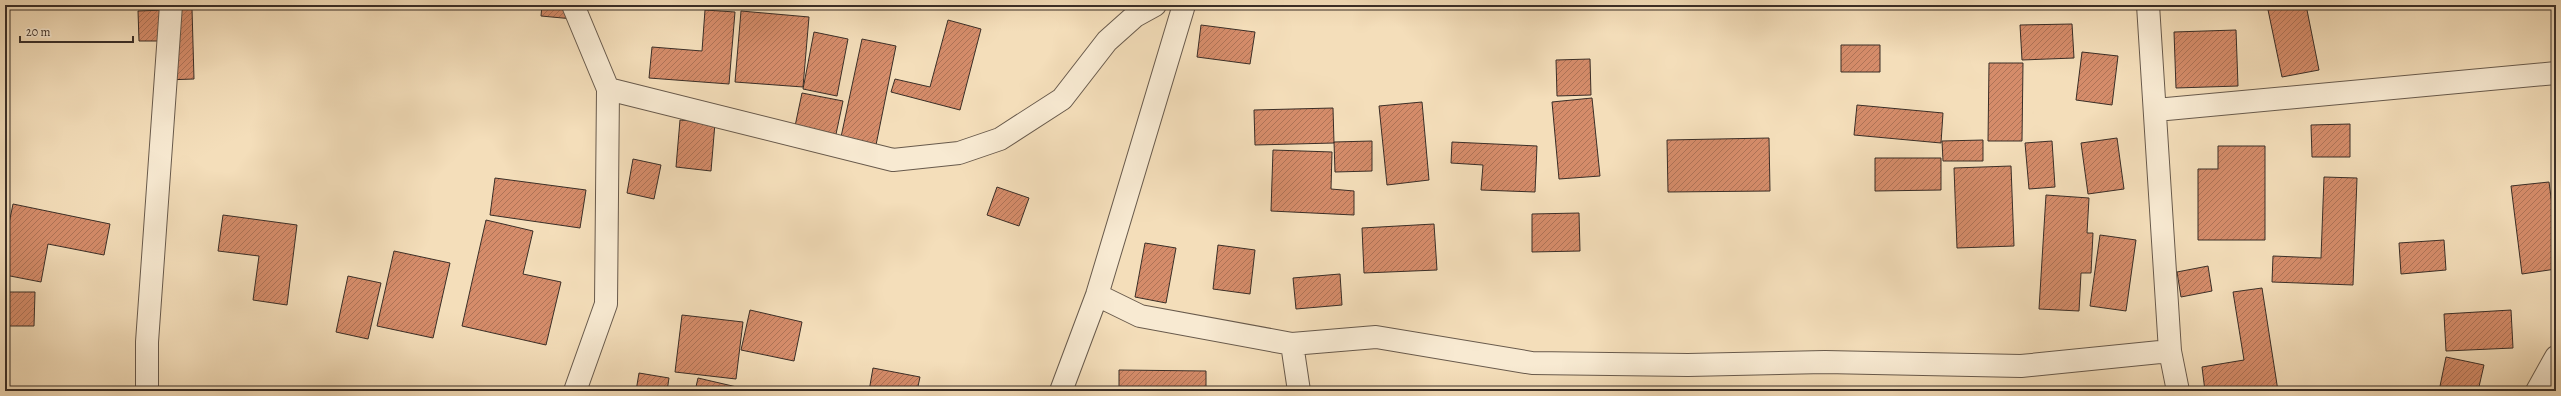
<svg xmlns="http://www.w3.org/2000/svg" width="2561" height="396" font-family="Alegreya,serif">
	<style>
		.building { fill: url(#building-hatch); stroke: #3a2e27 }
		.lines { fill: none; stroke-linecap: round; stroke-linejoin: round }
		.minor-casing { stroke: #685a4c; stroke-width: 24 }
		.minor { stroke: #f8ead2; stroke-width: 22 }
	</style>
	<defs>
		<pattern id="building-hatch" width="6" height="6" patternUnits="userSpaceOnUse"><rect width="6" height="6" fill="#d58c6a"/><path d="M-1 1l2-2M0 6l6-6M5 7l2-2" fill="none" stroke="#ae7357"/></pattern>
	</defs>
	<rect width="100%" height="100%" fill="#f4deba"/>
	<filter id="stains"><feTurbulence type="fractalNoise" baseFrequency=".005" numOctaves="4"/><feColorMatrix values="0 0 0 0 .2 0 0 0 0 .09 0 0 0 0 .02 0 0 0 .5 -.17"/></filter>
	<radialGradient id="worn" r=".72"><stop offset=".6" stop-color="#630" stop-opacity="0"/><stop offset="1" stop-color="#630" stop-opacity=".3"/></radialGradient>
	<path class="building" d="M542,5h43l-1,15 -43,-4z
		M705,5h31v3z
		M2267,5h39l13,65 -37,7z
		M192,9l2,70 -30,1 -1,-39h-24l-1,-30z
		M705,10l30,2 -6,72 -80,-6 3,-31 50,4z
		M741,11l68,6 -6,70 -68,-5z
		M948,20l33,9 -21,81 -69,-18 4,-13 35,8z
		M2072,24l2,34 -52,2 -2,-35z
		M1201,25l54,7 -5,32 -53,-7z
		M2236,30l2,56 -62,2 -2,-56z
		M814,32l34,7 -11,57 -34,-7z
		M862,39l34,7 -20,99 -35,-8z
		M1841,45h39v27h-39z
		M2082,52l36,4 -6,49 -36,-5z
		M1590,59l1,36 -34,1 -1,-36z
		M1989,63h34l-1,78h-34z
		M802,93l41,8 -8,38 -41,-8z
		M1592,98l8,78 -41,3 -7,-77z
		M1422,102l7,78 -42,5 -8,-79z
		M1857,105l86,8 -2,30 -87,-8z
		M1333,108l1,35 -79,2 -1,-35z
		M680,120l35,3 -4,48 -35,-4z
		M2350,124v33h-38l-1,-32z
		M1769,138l1,53 -102,1 -1,-52z
		M2117,138l7,51 -36,5 -7,-51z
		M1983,140v21h-40l-1,-20z
		M1372,141v30l-37,1 -1,-30z
		M2052,141l3,46 -26,2 -4,-46z
		M1452,142l85,4 -2,46 -54,-2 2,-25 -32,-2z
		M2218,146h47v94h-67v-71h20z
		M1273,150l59,2 -1,37 23,2v24l-83,-4z
		M1875,158h66v32l-66,1z
		M633,159l28,6 -7,34 -27,-6z
		M2011,166l3,80 -57,2 -3,-80z
		M2324,177l33,1 -4,107 -81,-3 1,-26 48,2z
		M495,178l91,12 -6,38 -90,-13z
		M2549,182l7,54v33l-34,5 -11,-88z
		M997,187l32,11 -10,28 -32,-11z
		M2046,195l43,3 -2,35h6l-2,40h-10l-2,38 -40,-2z
		M13,204l97,20 -6,31 -56,-11 -7,38 -36,-7v-32z
		M1579,213l1,38 -48,1v-38z
		M223,215l74,10 -10,80 -34,-5 6,-44 -41,-5z
		M486,220l47,11 -10,43 38,8 -15,63 -84,-19z
		M1434,224l3,46 -73,3 -2,-45z
		M2100,235l36,5 -10,71 -36,-5z
		M2444,240l2,30 -45,4 -2,-31z
		M1145,243l31,5 -10,55 -31,-6z
		M1218,245l37,5 -5,44 -37,-5z
		M394,251l56,12 -17,75 -56,-12z
		M2208,266l4,25 -31,6 -4,-25z
		M1340,274l2,31 -46,4 -3,-31z
		M348,276l33,7 -13,56 -32,-7z
		M2262,288l16,103h-73l-3,-24 42,-7 -11,-68z
		M5,292h30l-1,34h-29z
		M750,310l52,12 -8,39 -53,-11z
		M2511,310l2,38 -67,3 -2,-37z
		M682,315l61,7 -7,57 -61,-7z
		M2446,357l38,8 -6,26h-39z
		M873,368l47,9 -3,14h-48z
		M1119,370l87,1v20h-87z
		M639,373l30,5 -2,13h-31z
		M698,378l56,13h-59z"/>
	<g class="lines">
		<defs>
			<path id="minor" d="M573,5l35,84 -2,215 -31,87
				M2148,5l22,346 8,40
				M608,89l285,71 66,-7 41,-14 62,-40 45,-58 28,-25 20,-11
				M2156,110l400,-37
				M1097,295l43,21 152,28 84,-7 156,26 156,2 137,-3 196,4 149,-15
				M1292,344l7,47
				M147,391v-49l24,-337
				M1061,391l36,-96 87,-290
				M2537,391l19,-34"/>
		</defs>
		<use href="#minor" class="minor-casing"/>
		<use href="#minor" class="minor"/>
	</g>
	<rect width="2561" height="396" fill="none" stroke="#f4deba" stroke-width="20"/>
	<rect x="6" y="6" width="2549" height="384" fill="none" stroke="#3a2e27" stroke-width="2"/>
	<rect x="10" y="10" width="2541" height="376" fill="none" stroke="#3a2e27"/>
	<path d="M20 36v6h113v-6" fill="none" stroke="#3a2e27" stroke-width="2"/>
	<text x="26" y="36" font-size="12" fill="#3a2e27" stroke="#f8ead2" stroke-width="3" paint-order="stroke">20 m</text>
	<rect width="100%" height="100%" filter="url(#stains)"/>
	<rect width="100%" height="100%" fill="url(#worn)"/>
</svg>
